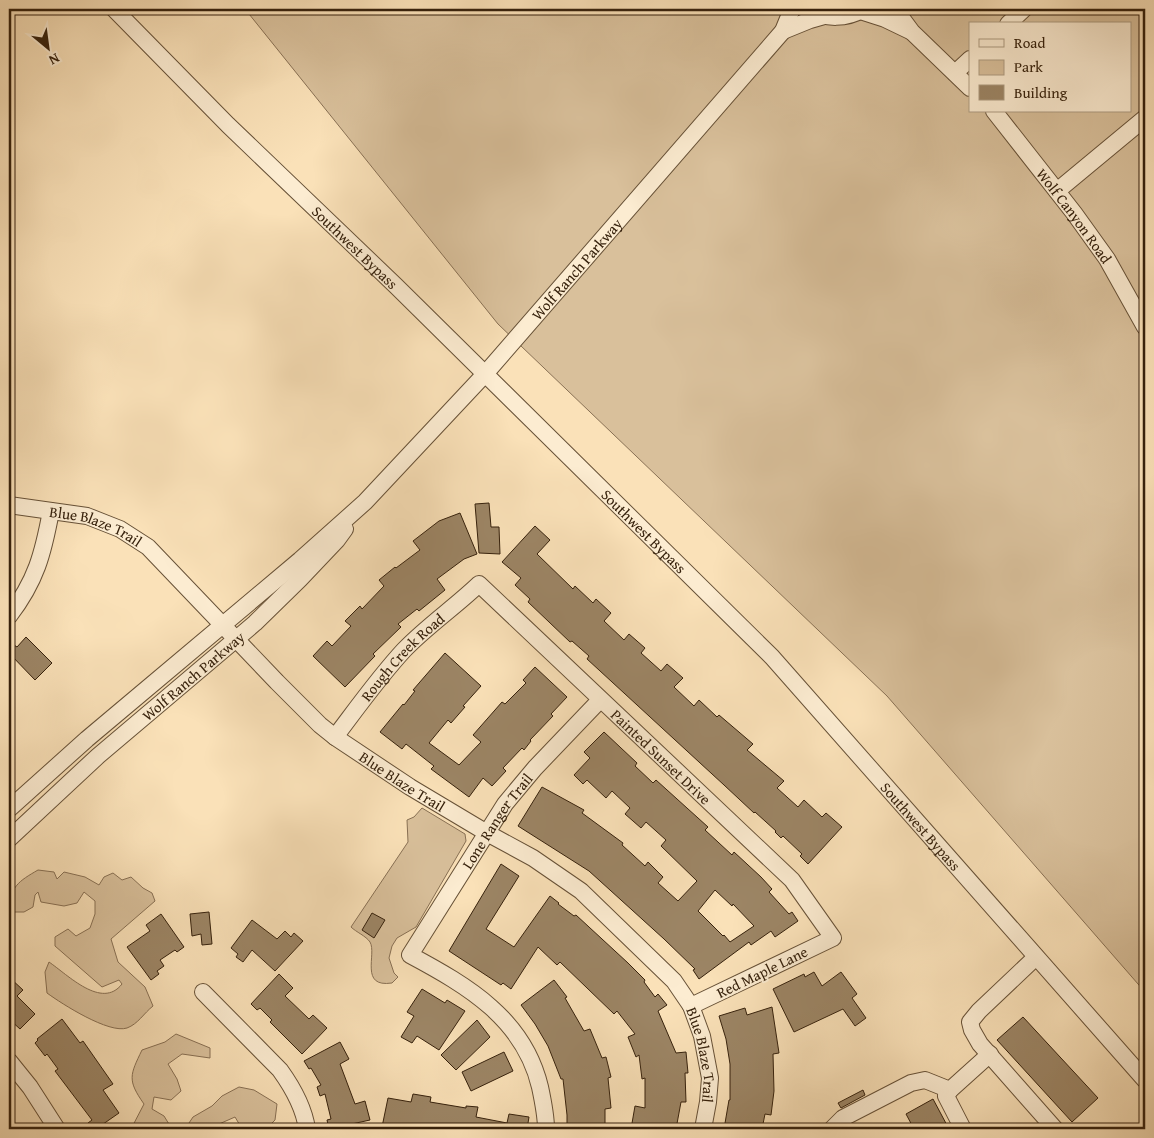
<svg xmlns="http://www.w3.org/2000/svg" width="1154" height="1138" font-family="'Gentium Book Plus',serif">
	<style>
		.green { fill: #d9c09b; stroke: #887054; fill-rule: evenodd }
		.building { fill: #9c8565; stroke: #36210c; fill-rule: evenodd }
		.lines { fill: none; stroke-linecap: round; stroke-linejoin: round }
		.minor-casing { stroke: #675137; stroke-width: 18 }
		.minor { stroke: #fcecd1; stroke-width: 16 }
		.labels { text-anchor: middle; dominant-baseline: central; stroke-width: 4; stroke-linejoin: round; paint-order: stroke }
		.street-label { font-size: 15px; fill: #36210c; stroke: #fcecd1 }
	</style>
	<rect width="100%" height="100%" fill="#fae1b8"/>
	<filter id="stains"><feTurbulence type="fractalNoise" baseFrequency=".004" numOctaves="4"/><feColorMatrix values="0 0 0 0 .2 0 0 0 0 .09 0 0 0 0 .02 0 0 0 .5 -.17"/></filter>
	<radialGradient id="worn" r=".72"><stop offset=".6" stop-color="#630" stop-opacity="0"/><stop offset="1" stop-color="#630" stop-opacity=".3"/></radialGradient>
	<path class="green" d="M245,9h900v983l-258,-296 -389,-372zM970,24h160v87h-160z
		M422,808l43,26 1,7 -50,86 -19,11 -5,8 -3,12 5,15 4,4 -6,6c-33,5 -15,-29 -22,-41 -4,-6 -14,-10 -19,-15l57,-85 -1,-22 7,-3z
		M38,870l16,2 3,7 7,-7 21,5 14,8 5,-8 9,-4 9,7 9,-3 12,11 9,5 3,8 -44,38 7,23 27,25 8,19c-9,7 -15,18 -26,22 -18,6 -65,-24 -80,-35l-2,-21 4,-10c19,13 53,48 73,22l-3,-4 -17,7 -47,-41v-9l13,-8 8,7 14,-8 5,-14v-13l-11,-9 -7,11 -13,3 -23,-4 -3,-10 -3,3 -2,12 -9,5h-15c0,-25 10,-31 29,-42z
		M176,1034l34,14v10l-28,-4 -14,10 9,15 4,12 -10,9 -17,-3 -2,12 12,7 8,13h-41l13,-25c-17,-24 -14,-29 -2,-54l23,-8z
		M239,1087l15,3 23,14 -2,16 -9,9h-16l-9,-2 -6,-10 -16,7 -2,5h-32l8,-12 19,-11 10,-10z"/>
	<path class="building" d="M489,503l2,24h8l1,27 -21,-1 -4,-49z
		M460,513l17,41 -13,5 -27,20 8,11 -26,21 -2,-2 -19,15 3,3 -28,27 2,2 -30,31 -32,-31 14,-15 5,5 19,-20 -6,-5 15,-15 2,3 22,-23 -5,-6 16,-13 1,1 24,-18 -7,-9 26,-20z
		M535,526l15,14 -13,14 36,35 2,-3 18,17 3,-4 15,14 -7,8 20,19 5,-6 16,14 -4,5 20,18 6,-7 16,14 -9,9 20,19 5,-6 18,17 2,-2 34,29 -6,6 37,31 -7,7 21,19 6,-7 18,17 4,-4 16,14 -34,37 -8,-8 2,-2 -19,-18 -2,2 -6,-6 1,-1 -21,-19 -1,1 -30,-28 -137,-126 2,-3 -17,-15 -2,1 -42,-40 2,-3 -15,-14 6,-7 -19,-16z
		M26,637l26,26 -17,17 -26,-27v-3l5,-5 3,2z
		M445,653l36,33 -18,20 2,1 -14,16 -3,-3 -19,23 30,22 22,-23 -8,-7 29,-33 3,2 21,-21 -3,-3 12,-13 32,30 -16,17 2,2 -23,24 1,1 -7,9 -2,-2 -19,20 3,3 -14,15 -9,-8 -14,19 -38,-28 3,-3 -28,-22 -4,5 -22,-17 23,-28 1,1 11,-14 -2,-1z
		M604,732l33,31 -2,3 18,17 3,-3 52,47 -3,3 27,25 2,-3 27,25 11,12 -3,3 20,22 3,-2 6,9 -23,16 -4,-6 -20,14 -2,-3 -50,37 -6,-9 2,-1 -31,-30 -75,-68 -71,-45 24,-39 42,23 -2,3 41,30 -1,2 23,21 3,-4 15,15 -5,6 20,18 19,-20 -36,-35 5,-6 -20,-18 -5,6 -16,-14 5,-6 -18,-17 -6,7 -19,-18 -4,4 -9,-9 16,-17 -6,-6zM715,890l17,16 1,-2 21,22 -24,16 -6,-7 -1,1 -25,-25z
		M501,864l18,12 -33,53 28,18 36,-51 9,7 -1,1 16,12 2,-1 52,48 17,17 -1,2 11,15 3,-3 9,11 -9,6 18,42 10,-1 2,21h-3l1,29h-5l-5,27h-45l4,-23 10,2v-30l-3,1 -3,-24 -3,2 -8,-20 7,-3 -18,-23 -3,3 -54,-52 -3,3 -19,-18 -27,42 -8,-6 -2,2 -52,-34z
		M209,912l3,32 -10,1 -1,-11 -9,2 -2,-22z
		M372,913l13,7 -11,18 -12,-8z
		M161,914l23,33 -7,5 -2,-2 -15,10 4,6 -7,5 2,3 -8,6 -24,-33 23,-16 -4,-6z
		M252,920l25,19 8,-8 6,6 3,-4 9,8 -28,30 -23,-21 -9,12 -7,-5 2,-3 -7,-6z
		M814,972l8,14 19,-14 16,22 -5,4 14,20 -11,8 -12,-17 -49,23 -21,-43 31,-15 1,3z
		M279,974l14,14 -8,8 24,23 4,-4 14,13 -25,26 -32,-32 2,-2 -12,-12 -3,2 -6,-6z
		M9,977l14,13 -6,6 18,18 -15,15 -11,-10z
		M554,980l13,17 -2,1 19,33 6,-2 12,29 4,-1 5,20 -3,1 3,30 -6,1v20h-38v-14l-4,-36h-2l-13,-33 -13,-22 -14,-19z
		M422,989l23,14 2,-3 18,11 -26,39 -22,-14 -5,7 -11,-6 13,-21 -7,-4z
		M772,1007l7,46 -6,1 1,37 -3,24 -6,-1 -3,15h-38l5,-29h1v-36l-4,-25 -7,-23 26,-8 2,7z
		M1023,1017l75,81 -26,24 -75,-82z
		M62,1019l18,24 3,-2 30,43 -10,6 16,23 -23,16h-3l-5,-6 4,-3 -37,-49 3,-2 -11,-15 -2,2 -10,-13 3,-3 -1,-1z
		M477,1020l13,17 -34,33 -15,-15z
		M340,1042l9,17 -9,5 15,40 10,-3 5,19 -41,9 -2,-9 4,-1 -6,-25 -5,2 -3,-9 4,-2 -10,-17 -2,1 -5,-8z
		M504,1052l9,19 -42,20 -9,-19z
		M863,1090l2,5 -24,13 -3,-5z
		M413,1094l18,3 -1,5 36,6v-2l12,1 -2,10 31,6 2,-9 20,3 -2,12h-131l-14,-2 6,-29 23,4z
		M933,1099l16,30h-35l-8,-15z"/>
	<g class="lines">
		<defs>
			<g id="minor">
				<path id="s1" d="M114,9l114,116 168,161 376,371 373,423"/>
				<path d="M810,9c15,11 37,10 53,0"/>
				<path d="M895,9l17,23 58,56"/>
				<path d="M860,11l25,8 25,12"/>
				<path d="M1008,24l16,-15"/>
				<path d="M783,31l27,-11 14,-4"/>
				<path d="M955,73l15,-14"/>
				<path id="s2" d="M994,111l80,102 33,46 38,68"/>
				<path d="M1057,191l88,-73"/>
				<path id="s3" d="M9,505l78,11 33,13 28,18 129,135 43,43 15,12 75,50 77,46 46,25 48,33 93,90 17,25 11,30 8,42 -2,24 -5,27"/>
				<path d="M9,616c27,-35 34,-62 42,-105"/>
				<path id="s4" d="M335,737c22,-29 44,-60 69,-87 23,-24 51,-43 75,-66l313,296 41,58 -142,68"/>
				<path id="s5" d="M9,809l78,-70 213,-179 65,-58 120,-128 298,-343 9,-22"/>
				<path id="s6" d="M9,839l89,-83 157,-133 45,-44 37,-39 8,-11"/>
				<path d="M1036,957l-57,54 -9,11 2,8 8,14 75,85"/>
				<path d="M203,992l77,78c13,18 24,38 27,59"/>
				<path d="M9,1061l21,26 27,42"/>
				<path d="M950,1090l-4,6 17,33"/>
				<path id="s7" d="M546,1129c0,-14 -3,-28 -6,-42 -16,-68 -72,-101 -130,-132l95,-151 30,-36 65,-68"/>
				<path d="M832,1129l11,-11 68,-35 14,-3 25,10 40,-36"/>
			</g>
		</defs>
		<use href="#minor" class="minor-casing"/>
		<use href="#minor" class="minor"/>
	</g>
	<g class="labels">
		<g class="street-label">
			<text stroke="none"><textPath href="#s2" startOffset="132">Wolf Canyon Road</textPath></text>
			<text stroke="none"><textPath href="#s1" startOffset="339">Southwest Bypass</textPath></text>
			<text stroke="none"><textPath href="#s5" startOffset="785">Wolf Ranch Parkway</textPath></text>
			<text stroke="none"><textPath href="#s3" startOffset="90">Blue Blaze Trail</textPath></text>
			<text stroke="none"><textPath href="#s1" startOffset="744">Southwest Bypass</textPath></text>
			<text stroke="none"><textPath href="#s4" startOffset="105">Rough Creek Road</textPath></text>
			<text stroke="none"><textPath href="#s6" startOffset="246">Wolf Ranch Parkway</textPath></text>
			<text stroke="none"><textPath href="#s4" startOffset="462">Painted Sunset Drive</textPath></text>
			<text stroke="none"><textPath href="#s3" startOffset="495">Blue Blaze Trail</textPath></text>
			<text stroke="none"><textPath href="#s7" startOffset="394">Lone Ranger Trail</textPath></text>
			<text stroke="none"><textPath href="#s1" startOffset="1149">Southwest Bypass</textPath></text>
			<text transform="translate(762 972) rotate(-26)">Red Maple Lane</text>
			<text stroke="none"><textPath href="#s3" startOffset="915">Blue Blaze Trail</textPath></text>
		</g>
	</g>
	<rect width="1154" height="1138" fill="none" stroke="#fae1b8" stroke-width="30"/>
	<rect x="10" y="10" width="1134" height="1118" fill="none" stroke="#36210c" stroke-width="2.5"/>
	<rect x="15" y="15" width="1124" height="1108" fill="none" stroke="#36210c"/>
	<rect x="969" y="22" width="162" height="90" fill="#fcecd1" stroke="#ad9b82"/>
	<rect x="979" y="39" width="25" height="8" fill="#fcecd1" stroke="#ad9b82"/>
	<text x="1014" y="48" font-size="15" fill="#36210c">Road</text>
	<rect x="979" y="60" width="25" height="15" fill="#d9c09b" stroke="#ad9b82"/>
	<text x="1014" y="72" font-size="15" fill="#36210c">Park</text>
	<rect x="979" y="85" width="25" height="15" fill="#9c8565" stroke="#ad9b82"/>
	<text x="1014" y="98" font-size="15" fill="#36210c">Building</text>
	<g transform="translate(48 48) rotate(151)" stroke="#fcecd1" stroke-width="4" paint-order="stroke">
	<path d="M0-4L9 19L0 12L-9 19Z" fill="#36210c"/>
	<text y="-8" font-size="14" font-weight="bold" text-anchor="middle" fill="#36210c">N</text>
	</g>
	<rect width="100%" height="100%" filter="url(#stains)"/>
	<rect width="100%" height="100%" fill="url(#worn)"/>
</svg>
